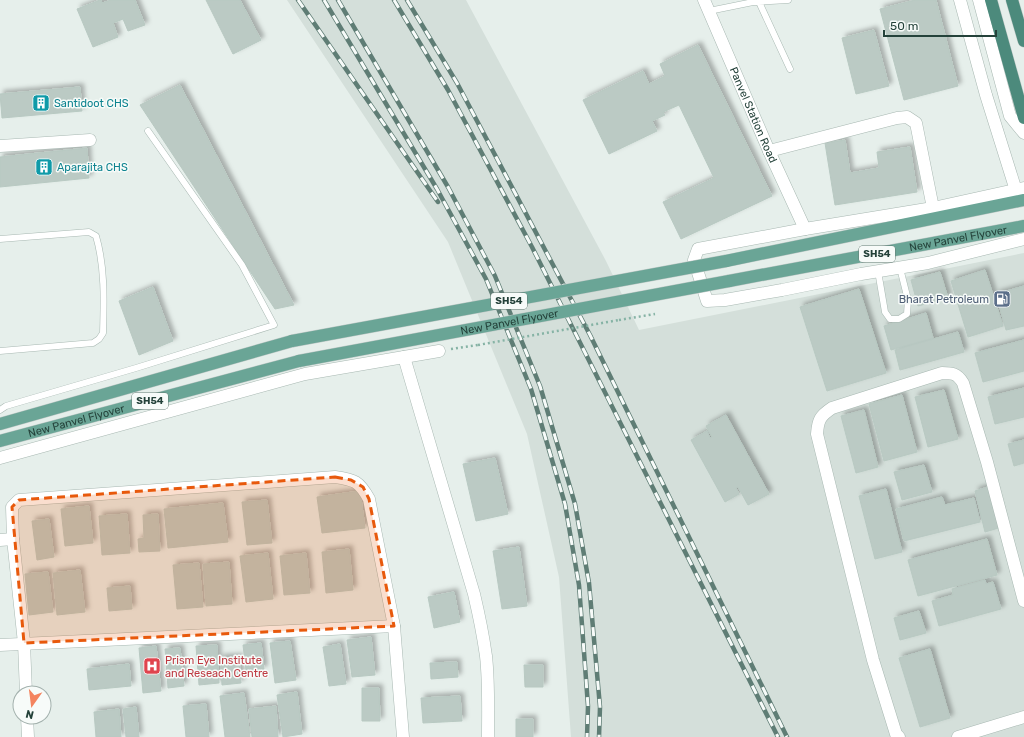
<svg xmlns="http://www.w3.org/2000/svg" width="1024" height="737" font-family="Rubik,sans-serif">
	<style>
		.built { fill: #d4dfda }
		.building { fill: #bbcac4; stroke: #b8c9c2; filter: url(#shadow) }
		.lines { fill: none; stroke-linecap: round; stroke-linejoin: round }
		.service-casing { stroke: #a8b8b2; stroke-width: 7 }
		.minor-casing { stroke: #a8b8b2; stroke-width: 13 }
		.tertiary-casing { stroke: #a8b8b2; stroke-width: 13 }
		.primary-casing { stroke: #c2cac8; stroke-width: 13 }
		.trunk-casing { stroke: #c2cac8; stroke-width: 13 }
		.path { stroke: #86b3a5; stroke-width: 2.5; stroke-dasharray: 2 3; stroke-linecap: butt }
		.service { stroke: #fff; stroke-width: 6 }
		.minor { stroke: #fff; stroke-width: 12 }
		.tertiary { stroke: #fff; stroke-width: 12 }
		.primary { stroke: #6aa596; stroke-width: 12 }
		.trunk { stroke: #4c8a7c; stroke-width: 12 }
		.rail-casing { stroke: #5f7d75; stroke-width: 4.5 }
		.rail { stroke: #f7fbf9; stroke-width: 3; stroke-dasharray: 9; stroke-linecap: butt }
		.primary-bridge-casing { stroke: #c2cac8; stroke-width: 13; stroke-linecap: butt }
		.path-bridge { stroke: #86b3a5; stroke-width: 2.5; stroke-dasharray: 2 3; stroke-linecap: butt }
		.primary-bridge { stroke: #6aa596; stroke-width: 12 }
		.marked { fill: #e8590c; fill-opacity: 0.2; stroke: #e8590c; stroke-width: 3; stroke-dasharray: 8 5; stroke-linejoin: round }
		.labels { text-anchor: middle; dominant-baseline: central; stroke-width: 3; stroke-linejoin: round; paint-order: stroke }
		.shield { fill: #f7fbf9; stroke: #637a73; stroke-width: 1 }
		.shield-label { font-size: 10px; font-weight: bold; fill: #24423a }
		.culture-label { font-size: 11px; fill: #0d838f; stroke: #f7fbf9; text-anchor: start }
		.street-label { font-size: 11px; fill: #24423a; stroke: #f7fbf9 }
		.service-label { font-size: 11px; fill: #4e5e75; stroke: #f7fbf9; text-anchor: end }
		.health-label { font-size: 11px; fill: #be3a42; stroke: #f7fbf9; text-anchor: start }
	</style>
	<defs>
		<filter id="shadow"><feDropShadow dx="3.5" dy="-3.5" stdDeviation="2" flood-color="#0004"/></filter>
	</defs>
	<rect width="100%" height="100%" fill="#e6efeb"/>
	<path class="built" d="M287,0h179l140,261 33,69 385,-77v484h-453l-12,-160 -32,-143 -79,-192z"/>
	<path class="building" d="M100,0h1l1,3 9,-3h24l10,25 -17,6 -5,-12 -10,4 5,14 -25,10 -16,-38z
		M206,0h34l21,40 -28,14z
		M915,0h21l22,86 -54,14 -24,-91z
		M874,30l15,56 -33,8 -14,-56z
		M698,45l74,151 -91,43 -18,-37 51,-24 -35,-73 -16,7 2,3 -13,6 5,10 -48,23 -26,-54 60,-29 6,13 16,-8 -5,-12z
		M180,85l114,220 -19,4 -135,-204z
		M80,87l2,24 -80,7 -2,-24z
		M845,140l5,33 29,-5 -2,-16 33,-5 7,45 -82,13 -10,-62z
		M87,148l2,30 -89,9v-30z
		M985,270l18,56 -35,11 -17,-56z
		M940,272l8,26 -30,8 -7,-26z
		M1024,286v40l-18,4 -10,-36z
		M153,287l20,54 -34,14 -20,-54z
		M859,289l27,84 -59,18 -27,-84z
		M926,313l7,25 -42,12 -7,-24z
		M958,332l6,20 -64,18 -5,-20z
		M1024,340v31l-41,11 -8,-29z
		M1024,388v29l-29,7 -7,-27z
		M944,390l14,49 -30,8 -13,-50z
		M902,395l15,57 -33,9 -15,-57z
		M864,410l14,57 -22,6 -15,-57z
		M726,415l43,79 -21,11 -10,-18 -2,1 3,6 -14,8 -34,-62 16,-9 3,7 2,-1 -6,-11z
		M1024,440v23l-10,3 -6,-22z
		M495,458l13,56 -32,7 -13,-57z
		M924,465l8,27 -30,8 -8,-28z
		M991,486l11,41 -17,5 -10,-41z
		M886,489l16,63 -27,7 -16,-63z
		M360,491l5,37 -43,5 -5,-36z
		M942,497l3,8 29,-7 6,24 -76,19 -8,-32z
		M267,500l5,43 -25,2 -5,-43z
		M223,503l5,39 -60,6 -4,-39z
		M89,506l4,37 -28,3 -4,-37z
		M127,514l3,39 -28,2 -3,-39z
		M158,514l2,37 -21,1 -1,-13 6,-1 -1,-23z
		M49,519l5,38 -17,3 -5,-39z
		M987,539l10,36 -79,21 -10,-36z
		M519,547l8,59 -25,3 -9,-58z
		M349,549l4,41 -27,3 -4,-41z
		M268,553l5,46 -27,3 -6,-46z
		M306,553l4,40 -26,2 -4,-39z
		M229,562l3,42 -26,2 -3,-42z
		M199,563l4,44 -26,2 -4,-44z
		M80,570l5,42 -28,3 -4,-42z
		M48,572l5,40 -24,3 -4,-41z
		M985,580l1,4 7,-2 8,27 -62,17 -7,-25 21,-6 -1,-6z
		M130,586l2,23 -23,2 -2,-23z
		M454,592l6,30 -26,6 -6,-31z
		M919,611l7,22 -26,7 -6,-22z
		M371,637l4,38 -23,2 -5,-37z
		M290,641l6,39 -21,3 -5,-40z
		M261,643l3,26 -18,2 -3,-26z
		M340,644l6,40 -17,2 -6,-39z
		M217,645l2,38 -20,2 -3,-39z
		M156,646l5,45 -18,2 -4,-45z
		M180,648l4,38 -16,2 -3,-39z
		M930,649l20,69 -30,9 -21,-69z
		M239,657l2,26 -19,2 -2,-27z
		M457,662l1,15 -27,2 -1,-16z
		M129,664l2,22 -42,4 -2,-21z
		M524,665h19v22h-18z
		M362,688h17l1,33h-18z
		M297,692l5,42 -19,3 -6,-42z
		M244,693l6,44h-25l-5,-41z
		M460,696l2,25 -39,2 -2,-25z
		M206,704l3,33h-23l-3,-31z
		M276,706l2,31h-26l-3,-28z
		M136,707l3,30h-13l-3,-28z
		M119,709l2,28h-25l-2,-25z
		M516,719h17v18h-17z"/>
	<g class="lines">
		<defs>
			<path id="service" d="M759,2l31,67
				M709,11l44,-9 35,-2
				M0,239l89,-7 7,4c9,31 8,64 7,97l-4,6 -6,4 -93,8
				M878,271l7,41 5,7h9l8,-5 1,-14 -8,-32
				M0,410l6,-4 130,-38 138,-43 -32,-60 -94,-134"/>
			<g id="minor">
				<path id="s1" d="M704,0l65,151 36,78"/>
				<path d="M960,0l26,95 32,102"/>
				<path d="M0,146l90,-6"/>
				<path d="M769,151l128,-33 10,-1 9,6 17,85"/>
				<path d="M1024,188l-91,20 -128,21 -107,20 -4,11 13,41 18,-1 57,-10 79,-16 67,-11 96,-24"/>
				<path d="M404,357l70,237c5,21 9,41 12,62 3,27 2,54 2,81"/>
				<path d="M0,458l305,-84 134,-23"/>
				<path d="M0,540l13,-1"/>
				<path d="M0,645l394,-19"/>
				<path d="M26,693l-2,-50 -11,-104 -1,-32 7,-7 316,-23c20,3 24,4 34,22l25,127 9,111"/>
				<path d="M27,717l1,20"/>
				<path d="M899,737l-3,-3 -23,-74 -56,-226c1,-14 3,-18 15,-26l110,-35c10,0 15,0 21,10l24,79 37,139"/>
				<path d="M958,737l66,-20"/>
			</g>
			<path id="tertiary" d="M979,0l31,116 14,17"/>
			<g id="primary">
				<path d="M726,261l298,-61"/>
				<path id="s2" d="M729,281l295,-55"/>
				<path d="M0,424l292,-83"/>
				<path id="s3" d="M0,441l299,-80"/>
			</g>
			<path id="trunk" d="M991,0l33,118
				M1012,0l12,41"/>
		</defs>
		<use href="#service" class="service-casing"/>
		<use href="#minor" class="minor-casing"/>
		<use href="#tertiary" class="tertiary-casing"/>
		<use href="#primary" class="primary-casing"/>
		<use href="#trunk" class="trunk-casing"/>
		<path class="path" d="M619,320l36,-6
			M451,349l27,-4"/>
		<use href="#service" class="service"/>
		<use href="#minor" class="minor"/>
		<use href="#tertiary" class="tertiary"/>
		<use href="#primary" class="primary"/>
		<use href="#trunk" class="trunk"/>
		<defs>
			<path id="rail" d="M298,0l140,202
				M324,0l113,189 49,90 45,110 34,115 14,81 9,121 -1,31
				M338,0l110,187 47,89 45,110 35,118 14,79 11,124 -1,30
				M394,0l54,90 84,157 246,490
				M407,0l50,83 133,252 197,402"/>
		</defs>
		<use href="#rail" class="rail-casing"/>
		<use href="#rail" class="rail"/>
		<defs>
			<g id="primary-bridge">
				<path d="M292,341l434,-80"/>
				<path id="s4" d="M299,361l430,-80"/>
			</g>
		</defs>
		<use href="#primary-bridge" class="primary-bridge-casing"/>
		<path class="path-bridge" d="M478,345l141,-25"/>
		<use href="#primary-bridge" class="primary-bridge"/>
	</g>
	<path class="marked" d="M335,477l16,3 12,7 6,12 25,127 -370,17 -12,-136 7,-7z"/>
	<defs>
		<symbol id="building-square" viewBox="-11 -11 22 22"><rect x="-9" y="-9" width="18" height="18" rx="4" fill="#0f9aa8" stroke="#f7fbf9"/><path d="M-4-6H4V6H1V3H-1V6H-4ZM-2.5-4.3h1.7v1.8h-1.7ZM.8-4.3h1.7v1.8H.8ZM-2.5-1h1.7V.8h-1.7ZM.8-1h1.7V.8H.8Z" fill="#fff"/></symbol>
		<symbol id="fuel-square" viewBox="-11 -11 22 22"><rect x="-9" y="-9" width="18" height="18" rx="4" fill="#5c6f8a" stroke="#f7fbf9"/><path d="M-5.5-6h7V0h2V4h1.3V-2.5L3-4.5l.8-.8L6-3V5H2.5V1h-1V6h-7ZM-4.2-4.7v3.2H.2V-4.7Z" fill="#fff"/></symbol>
		<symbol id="hospital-square" viewBox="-11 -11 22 22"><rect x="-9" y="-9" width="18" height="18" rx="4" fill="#e0444e" stroke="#f7fbf9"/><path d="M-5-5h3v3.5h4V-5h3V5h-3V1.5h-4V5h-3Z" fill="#fff"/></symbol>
	</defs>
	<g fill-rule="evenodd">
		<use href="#building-square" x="31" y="93" width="20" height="20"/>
		<use href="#building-square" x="34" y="157" width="20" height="20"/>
		<use href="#fuel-square" x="992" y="289" width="20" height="20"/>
		<use href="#hospital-square" x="142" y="656" width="20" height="20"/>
	</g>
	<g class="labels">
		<g class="shield">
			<rect x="859" y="246" width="36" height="16" rx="3"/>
			<rect x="491" y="293" width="36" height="16" rx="3"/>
			<rect x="132" y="393" width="36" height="16" rx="3"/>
		</g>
		<g class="shield-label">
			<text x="877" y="254">SH54</text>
			<text x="509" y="301">SH54</text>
			<text x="150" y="401">SH54</text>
		</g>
		<g class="culture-label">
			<text x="54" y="103">Santidoot CHS</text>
			<text x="57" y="167">Aparajita CHS</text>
		</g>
		<g class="street-label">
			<text stroke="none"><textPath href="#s1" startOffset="125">Panvel Station Road</textPath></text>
			<text stroke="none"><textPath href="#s2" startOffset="233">New Panvel Flyover</textPath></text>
			<text stroke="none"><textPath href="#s4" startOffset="214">New Panvel Flyover</textPath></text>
			<text stroke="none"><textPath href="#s3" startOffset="79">New Panvel Flyover</textPath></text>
		</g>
		<g class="service-label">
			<text x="989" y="299">Bharat Petroleum</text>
		</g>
		<g class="health-label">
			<text x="165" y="660">Prism Eye Institute<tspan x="165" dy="13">and Reseach Centre</tspan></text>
		</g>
	</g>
	<g transform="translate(32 705) rotate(194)"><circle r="19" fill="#f7fbf9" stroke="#a3b1ad"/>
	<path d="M0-3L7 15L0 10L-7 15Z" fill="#f4845f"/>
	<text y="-6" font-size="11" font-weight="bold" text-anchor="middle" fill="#24423a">N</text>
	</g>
	<path d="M884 30v6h112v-6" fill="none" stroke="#24423a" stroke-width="2"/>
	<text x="890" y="30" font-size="12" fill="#24423a" stroke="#f7fbf9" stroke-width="3" paint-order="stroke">50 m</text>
</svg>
